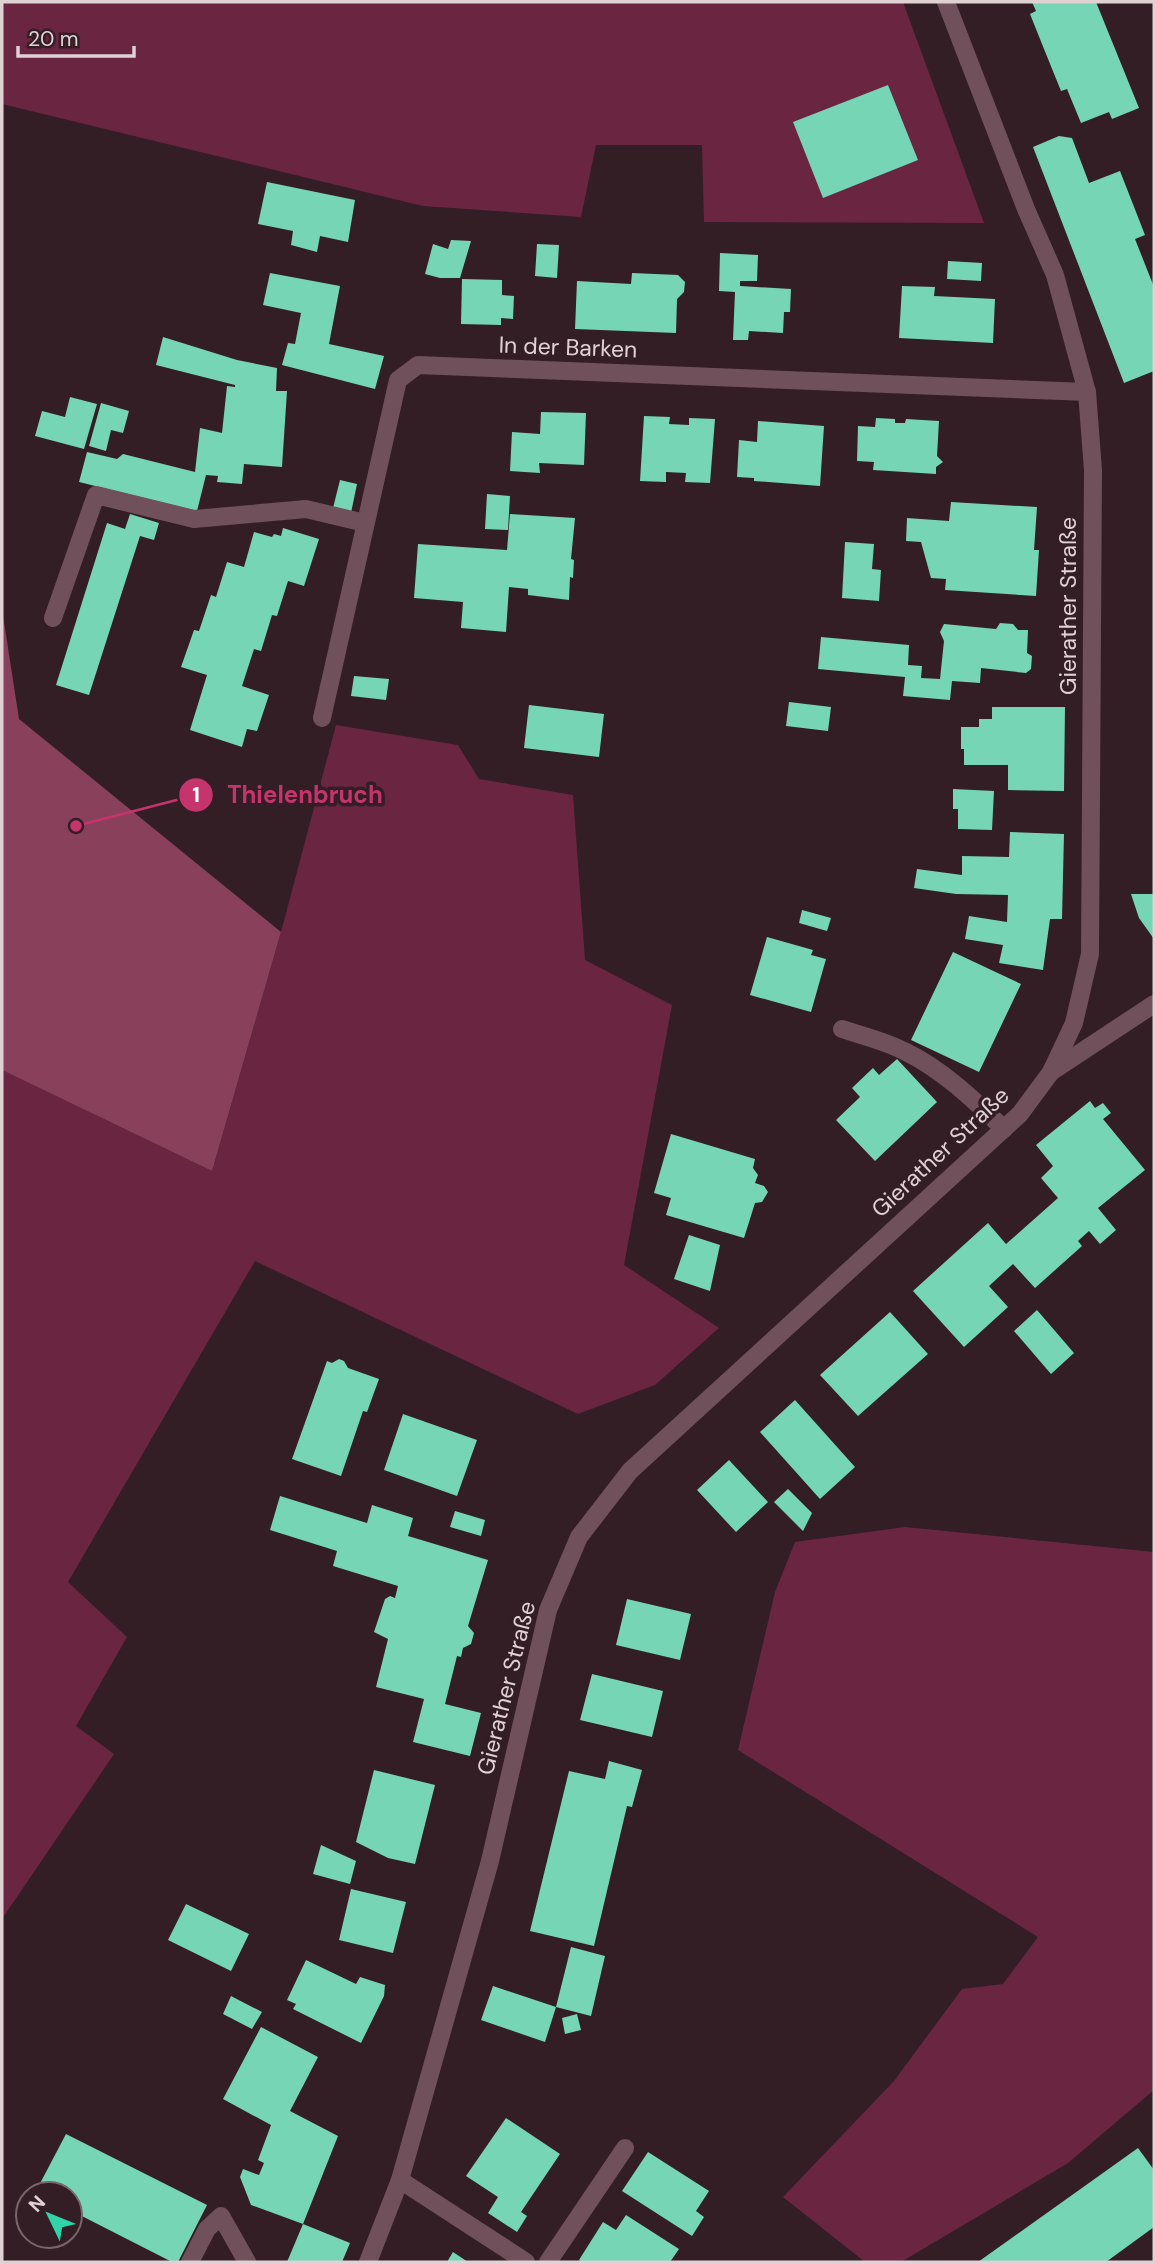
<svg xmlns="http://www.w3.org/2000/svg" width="1156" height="2264" font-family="'DM Sans',sans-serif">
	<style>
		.green { fill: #6a2540 }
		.forest { fill: #89415b }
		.building { fill: #76d5b5 }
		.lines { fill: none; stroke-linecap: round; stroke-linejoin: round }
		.service { stroke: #70505a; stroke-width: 18 }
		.minor { stroke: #70505a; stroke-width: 18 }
		.tertiary { stroke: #70505a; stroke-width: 18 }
		.labels { text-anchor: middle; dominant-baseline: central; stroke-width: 7; stroke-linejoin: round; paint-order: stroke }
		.street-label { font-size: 23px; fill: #e0d1d5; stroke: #331e25 }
		.leader { fill: none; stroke: #c6346d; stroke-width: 2.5 }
		.callout-dot { fill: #c6346d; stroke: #331e25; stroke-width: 2.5 }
		.mark-label { font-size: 21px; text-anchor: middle; font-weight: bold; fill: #fff }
		.callout-label { font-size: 24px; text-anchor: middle; font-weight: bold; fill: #c6346d; stroke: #331e25; stroke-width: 7; stroke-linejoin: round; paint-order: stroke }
	</style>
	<rect width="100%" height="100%" fill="#331e25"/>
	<path class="green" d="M2,2h901l81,221 -280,-1 -2,-77h-106l-15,72 -158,-11 -421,-102z
		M336,725l122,20 21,34 94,16 12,165 87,45 -48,260 95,63 -64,57 -77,29 -323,-153 -187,321 59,55 -51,89 38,28 -112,165v-849l210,101 69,-239z
		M905,1527l249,25v538l-86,73 -167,99h-36l-82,-65 111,-116 68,-92 41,-5 35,-47 -300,-187 37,-158 20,-50z"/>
	<path class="forest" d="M2,609l17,110 262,213 -69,239 -210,-101z"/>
	<path class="building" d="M1032,2h64l43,106 -27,11 -3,-7 -28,11 -14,-34 -6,2 -19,-47 -12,-30 6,-3z
		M888,85l30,75 -95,38 -30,-76z
		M1059,136l13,2 17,45 31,-12 25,64 -10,4 19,48v84l-30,12 -91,-236z
		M267,182l88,18 -7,42 -28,-6 -3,16 -26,-7 2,-14 -35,-7z
		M451,240l20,1 -11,37h-20l-15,-4 8,-30 15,5z
		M537,244l22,1 -2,33 -22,-2z
		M720,253l38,2 -1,26h-17v5l51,3 -1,23h-6l-1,21 -34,-2 -1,9h-15l2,-48 -16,-1z
		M948,261l34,2 -1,18 -34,-2z
		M270,273l70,13 -11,58 55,12 -9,33 -93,-24 6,-22 7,1 6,-31 -38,-8z
		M632,273l46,2 7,7 -1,10 -7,7 -1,34 -101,-4 2,-48 54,3z
		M462,279l40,1v15l12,1 -1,23 -12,-1v7l-40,-1z
		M902,286l33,1 -1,9 61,3 -2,44 -94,-5z
		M163,337l74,23 40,8 -1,23h11l-5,76 -38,-3 -2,20 -25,-2 1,-6 -12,-1 -9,36 -118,-29 8,-30 30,7 6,-5 72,18 5,-44 22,5 5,-47 8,1v-2l-79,-20z
		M70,397l27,7 -13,45 -49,-13 7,-25 23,6z
		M101,403l28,8 -6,22 -12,-3 -5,21 -17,-5z
		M541,412l45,1 -2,52 -45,-2 1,10 -30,-2 2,-39 28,2z
		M644,416l26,1 -1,7 20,1v-7l26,1 -5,64 -25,-1 1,-9 -20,-1v10l-26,-1z
		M876,418l19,1v4h10l1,-4 33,2 -2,35 6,6 -7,5v7l-63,-4 1,-8 -17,-1 1,-35 17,1z
		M758,421l66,5 -4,60 -66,-5v-3l-17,-1 2,-37 18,2z
		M340,480l17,4 -6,29 -18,-5z
		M487,494l23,2 -2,34 -23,-1z
		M951,502l86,5 -3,43h5l-3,46 -91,-6 1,-11 -15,-1 -10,-36 -15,-1 1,-23 42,3z
		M130,514l29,9 -5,17 -14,-4 -51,159 -33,-10 51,-162 18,6z
		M510,514l65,4 -4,41 3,1 -1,18 -3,-1 -1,23 -41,-5v-6l-19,-2 -3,45 -45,-4 2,-26 -49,-4 4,-54 89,6z
		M283,528l36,11 -15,47 -16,-5 -11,35 -5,-1 -11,36 -7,-2 -12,37 27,9 -12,36 -10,-2 -5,18 -52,-17 17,-55 -26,-8 13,-37 5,1 12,-36 5,2 11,-35 17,5 10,-35 18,5 2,-3 7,2z
		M845,542l29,2 -2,25 9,1 -2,31 -37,-3z
		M1000,623l13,1 5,6h10l-1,23 5,3 -1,13 -5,4 -45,-5 -1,15 -28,-2 -2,19 -47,-4 2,-19 -87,-8 3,-32 88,8 -1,20 14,1 -1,12 19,1 4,-38 -4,-9 4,-8 52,5z
		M354,676l35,3 -3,21 -35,-4z
		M789,702l42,5 -3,24 -42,-5z
		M529,705l75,9 -5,43 -75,-9z
		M992,707h73l-1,84 -56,-1v-25h-44v-16h-3v-22h18v-8h13z
		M953,789l41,2 -2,39 -34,-1v-20h-5z
		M1010,832l54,2 -2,85h-12l-7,51 -44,-7 4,-18 -38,-6 4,-23 38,6 1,-27 -52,-1 -42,-6 3,-19 45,6v-19l47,1z
		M1131,894h23v45l-15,-21z
		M802,910l29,8 -4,13 -28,-8z
		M767,937l46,13 -2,5 15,4 -15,53 -61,-17z
		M953,952l68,32 -42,88 -68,-32z
		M897,1059l40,43 -62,59 -39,-41 24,-23 -8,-9 21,-20 6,7z
		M1090,1101l5,7 8,-5 8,10 -8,6 42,51 -47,38 18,22 -16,14 -11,-13 -11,10 4,5 -47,42 -22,-24 -24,22 19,21 -44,40 -51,-56 75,-68 18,21 52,-46 -17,-20 12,-12 -17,-21z
		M671,1134l84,25 -2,9 5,7 -3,8 9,3 4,6 -6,10 -7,1 -11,35 -78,-23 5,-17 -17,-5z
		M689,1235l31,10 -10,46 -36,-12z
		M1037,1310l37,43 -23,21 -37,-43z
		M890,1312l38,42 -70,62 -38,-41z
		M339,1359l5,2 4,7 31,11 -12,33 -4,-1 -22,65 -49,-17 35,-98 5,2z
		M795,1400l60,67 -35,32 -60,-67z
		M403,1414l74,26 -20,56 -73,-26z
		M729,1460l39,42 -32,30 -39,-42z
		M788,1489l24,24 -9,18 -29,-29z
		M280,1496l87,27 5,-18 41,13 -5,18 80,24 -20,66 6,7 -3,11 -8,4 -2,9 -4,-1 -12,48 36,9 -11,43 -57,-14 11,-43 -48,-12 12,-48 -14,-7 11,-33 5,-3 5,2 3,-12 -65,-20 4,-15 -67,-21z
		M455,1511l30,9 -4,16 -31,-9z
		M627,1599l64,15 -11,46 -64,-15z
		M592,1674l71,17 -11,46 -72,-17z
		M609,1761l33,9 -10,37 -5,-1 -33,140 -64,-15 39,-160 36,8z
		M374,1770l61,15 -20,79 -27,-6 -32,-16z
		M321,1845l35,16 -6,23 -37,-10z
		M351,1889l55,13 -13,51 -54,-13z
		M186,1904l63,30 -18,37 -63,-31z
		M571,1947l34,9 -14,60 -35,-9z
		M306,1960l50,24 4,-7 25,8 -1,11 -23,47 -68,-34 3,-5 -9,-4z
		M493,1986l63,21 -11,35 -64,-22z
		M231,1996l31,16 -10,17 -29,-15z
		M577,2014l4,16 -16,4 -3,-16z
		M261,2027l57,30 -28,54 48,25 -35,88 -52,-19 -11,-28 3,-8 16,6 5,-12 -6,-3 13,-35 -48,-26z
		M506,2118l54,36 -39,58 6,4 -10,16 -29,-19 10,-16 -32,-21z
		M66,2134l141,71 -29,57h-6l-102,-52v-16l-35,-1z
		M1138,2148l16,22v57l-48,35h-128z
		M648,2152l61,39 -13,20 8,6 -12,19 -70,-45z
		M626,2215l53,34 -9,13h-88l-3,-2 24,-38 13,8z
		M303,2224l47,19 -8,19h-55z
		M453,2252l15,10h-21z"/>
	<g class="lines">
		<path class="service" d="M53,618l43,-123 98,24 112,-10 59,14
			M842,1029c21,7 43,12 62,22 38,18 70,49 100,78
			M190,2262l17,-33 14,-13 26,46"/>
		<path class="minor" d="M322,718l76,-338 20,-15 669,27
			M1051,1072l103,-68
			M400,2180l126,82
			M548,2262l77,-114"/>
		<path class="tertiary" d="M368,2262l32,-82 90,-319 58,-251 31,-73 51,-66 390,-357 31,-42 23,-49 16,-69 3,-484 -6,-78 -32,-117 -29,-66 -80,-207"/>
	</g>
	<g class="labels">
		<g class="street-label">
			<text transform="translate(568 347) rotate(2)">In der Barken</text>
			<text transform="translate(1068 606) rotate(-90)">Gierather Straße</text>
			<text transform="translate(940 1152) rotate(-43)">Gierather Straße</text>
			<text transform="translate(506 1688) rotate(-76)">Gierather Straße</text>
		</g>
	</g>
	<path class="leader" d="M76 826L196 795"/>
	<g class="callout-dot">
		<circle cx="76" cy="826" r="7"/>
		<circle cx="196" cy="795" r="18"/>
	</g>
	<g class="mark-label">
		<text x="196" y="802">1</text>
	</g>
	<g class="callout-label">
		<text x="305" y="803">Thielenbruch</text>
	</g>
	<rect width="1156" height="2264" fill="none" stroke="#e0d1d5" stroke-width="7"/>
	<g transform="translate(49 2215) rotate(313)"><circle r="33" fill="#331e25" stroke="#78666b" stroke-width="2"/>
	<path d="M0-5L12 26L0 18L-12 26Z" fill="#31d4a9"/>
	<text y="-10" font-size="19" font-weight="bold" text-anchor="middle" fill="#e0d1d5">N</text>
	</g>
	<path d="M18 46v10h116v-10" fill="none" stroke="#e0d1d5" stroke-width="3.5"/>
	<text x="28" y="46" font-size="21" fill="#e0d1d5" stroke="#331e25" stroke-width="5" paint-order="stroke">20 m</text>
</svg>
